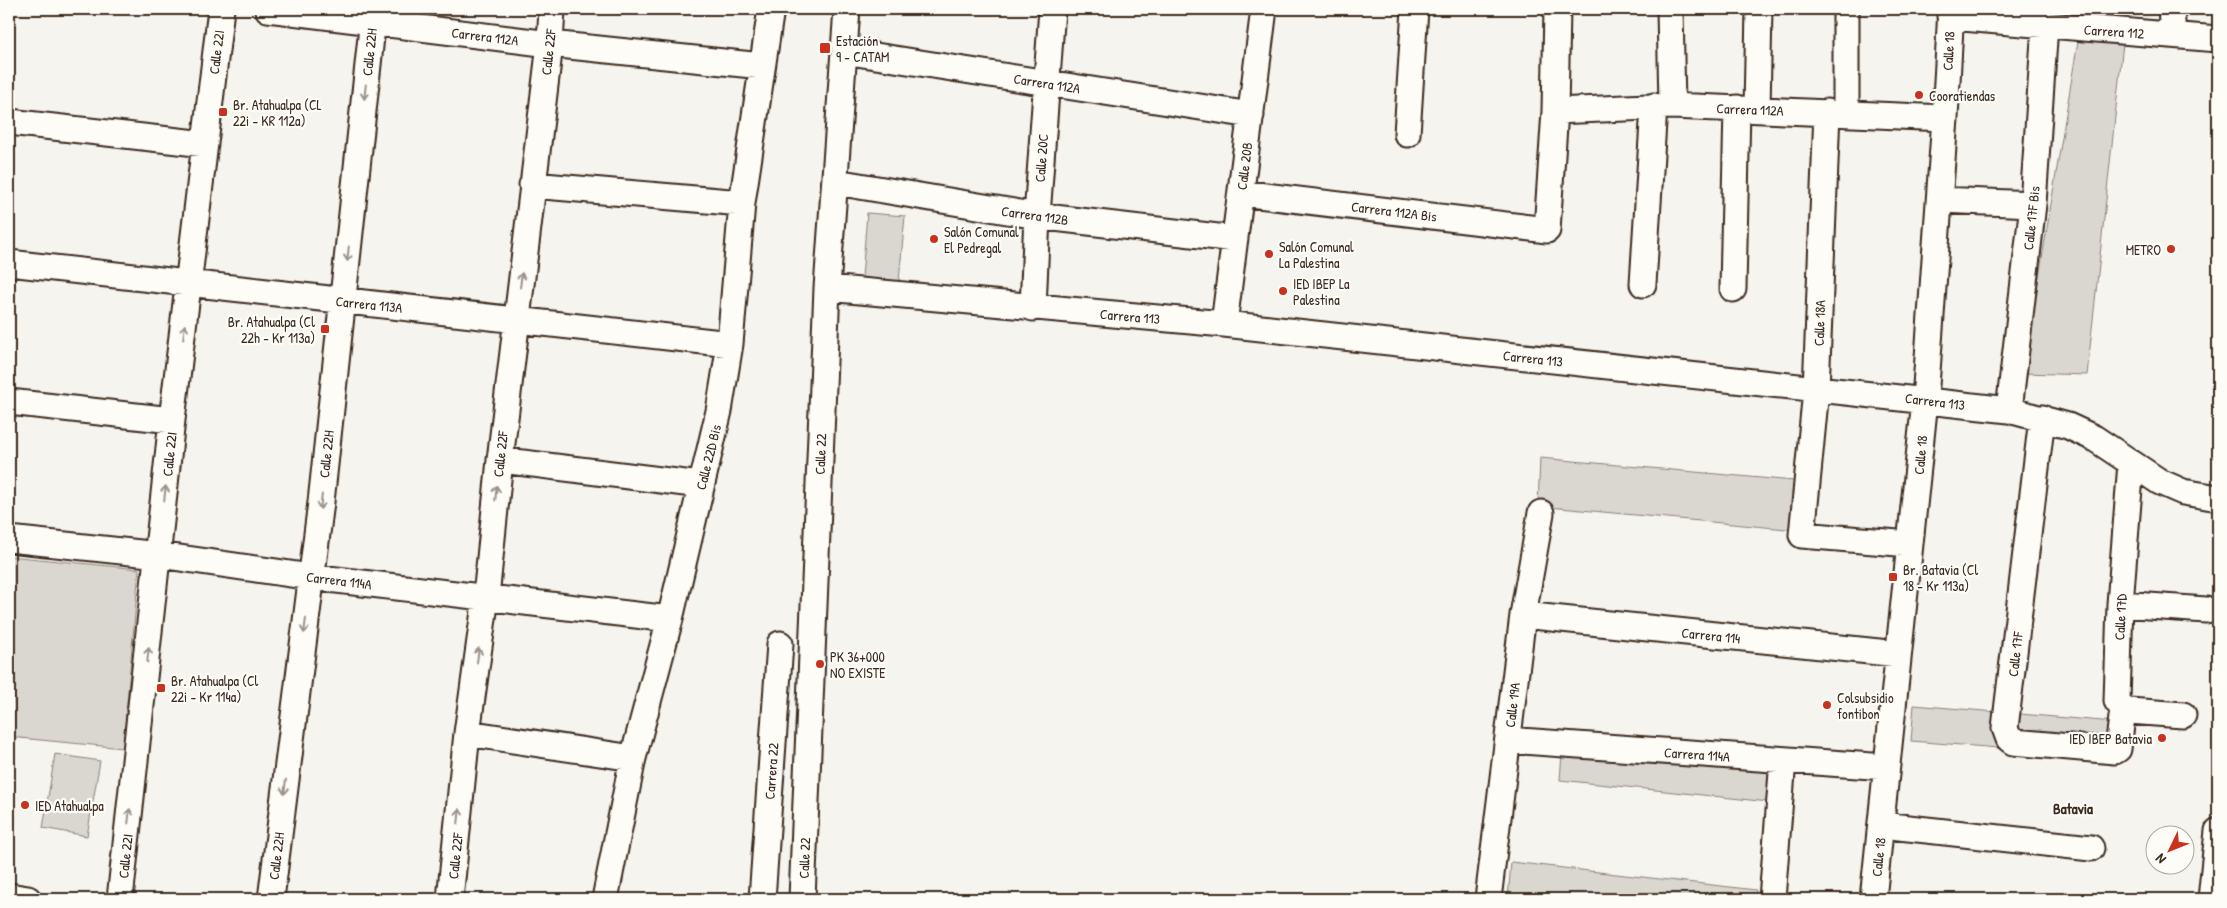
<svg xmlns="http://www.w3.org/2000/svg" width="2227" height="908" font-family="'Patrick Hand',sans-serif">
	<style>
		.green { fill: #dad6d0; stroke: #8a8077 }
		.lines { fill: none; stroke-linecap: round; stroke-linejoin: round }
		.minor-casing { stroke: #3b2a1e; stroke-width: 29 }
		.minor { stroke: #fdfcf7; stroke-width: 25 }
		.oneway { stroke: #9c938a }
		.poi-dot { fill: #c8321e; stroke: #fdfcf7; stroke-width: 2 }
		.labels { text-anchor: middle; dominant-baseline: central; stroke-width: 4.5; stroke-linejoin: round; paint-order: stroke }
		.street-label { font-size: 14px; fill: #3b2a1e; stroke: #fdfcf7 }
		.poi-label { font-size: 14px; fill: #3b2a1e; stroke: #fdfcf7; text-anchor: start }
		.neighbourhood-label { font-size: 15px; font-weight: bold; fill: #3b2a1e; stroke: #fdfcf7 }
	</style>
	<rect width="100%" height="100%" fill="#f5f4ee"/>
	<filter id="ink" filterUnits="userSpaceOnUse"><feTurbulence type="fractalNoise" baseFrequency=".02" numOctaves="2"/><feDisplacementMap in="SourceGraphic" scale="10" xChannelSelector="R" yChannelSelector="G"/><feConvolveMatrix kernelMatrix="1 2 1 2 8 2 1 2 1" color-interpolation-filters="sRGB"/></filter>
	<g filter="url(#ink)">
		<path class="green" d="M2078,41l45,2 -36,332 -64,-2z
			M867,213l38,3 -6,65 -37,-3z
			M1540,458l265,24 -8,48 -259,-24z
			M9,556l130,13 -16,179 -114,-11z
			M1914,705l200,17 -3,35 -200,-16z
			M1562,753l210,15 -3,34 -209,-22z
			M55,754l45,7 -13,75 -44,-8z
			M1511,862l245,28 -1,9h-247z"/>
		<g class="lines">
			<defs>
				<path id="minor" d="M268,9l282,35 212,22
					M1670,9l2,97
					M1846,9v104
					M2171,9l2,26
					M1950,17l268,22
					M844,51l407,64
					M1757,109l2,-100
					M1555,111l117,-5 273,12
					M1827,112l-11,278 -14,145 108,9
					M9,122l196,22
					M1407,134l8,-125
					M836,182l201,34 198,23
					M532,185l210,18
					M1241,193l306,37 8,-119 2,-102
					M1940,200l93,4
					M9,263l721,81
					M1643,284l11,-178
					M827,288l397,36 785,86 59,16 26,12 66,44 23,10 35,6
					M1733,289l4,-181
					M1033,308l4,-92 15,-207
					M1224,324l40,-315
					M9,402l163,18
					M2009,410l24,-206 12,-179
					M2042,418l-37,310 4,11 4,3 102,9 3,-2 5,-40
					M500,460l201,25
					M2131,463l-11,141 -3,97 6,8 6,2 54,4
					M9,539l150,16 152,22 359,42
					M2120,604l86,6
					M1523,615l375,39
					M467,733l166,25
					M1508,740l378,27
					M1881,825l210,23
					M9,896l19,3
					M120,899l52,-479 49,-411
					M271,899l50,-397 53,-493
					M450,899l17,-166 19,-136 14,-137 50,-416 2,-35
					M605,899l28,-141 37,-139 49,-208 11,-67 12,-141 29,-194
					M762,899l18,-255
					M802,899l25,-611 20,-279
					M1488,899l35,-284 18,-102
					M1772,899l11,-139
					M1873,899l52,-499 20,-282 6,-109
					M2211,899l7,-68"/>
			</defs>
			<use href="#minor" class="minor-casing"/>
			<use href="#minor" class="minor"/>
		</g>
		<defs><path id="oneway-shaft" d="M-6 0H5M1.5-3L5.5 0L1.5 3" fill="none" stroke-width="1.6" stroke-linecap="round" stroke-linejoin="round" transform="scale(1.25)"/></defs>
		<g class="oneway">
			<use href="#oneway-shaft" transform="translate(365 92) rotate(96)"/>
			<use href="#oneway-shaft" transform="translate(348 254) rotate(96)"/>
			<use href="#oneway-shaft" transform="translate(521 280) rotate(-83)"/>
			<use href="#oneway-shaft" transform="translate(184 332) rotate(-83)"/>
			<use href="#oneway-shaft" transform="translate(165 493) rotate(-84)"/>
			<use href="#oneway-shaft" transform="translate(496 493) rotate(-84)"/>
			<use href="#oneway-shaft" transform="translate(321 502) rotate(97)"/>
			<use href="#oneway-shaft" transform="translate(305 626) rotate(97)"/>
			<use href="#oneway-shaft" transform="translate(148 655) rotate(-84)"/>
			<use href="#oneway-shaft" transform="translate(478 655) rotate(-82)"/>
			<use href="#oneway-shaft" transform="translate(285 787) rotate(97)"/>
			<use href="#oneway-shaft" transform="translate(129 816) rotate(-84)"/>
			<use href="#oneway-shaft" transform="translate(459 816) rotate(-84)"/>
		</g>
	</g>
	<g class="poi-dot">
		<rect x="819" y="42" width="12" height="12" rx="2.5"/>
		<circle cx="1919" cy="95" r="5"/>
		<rect x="218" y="107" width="10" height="10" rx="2.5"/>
		<circle cx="934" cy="239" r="5"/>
		<circle cx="2171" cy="249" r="5"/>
		<circle cx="1269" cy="254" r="5"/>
		<circle cx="1283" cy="291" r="5"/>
		<rect x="320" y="324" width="10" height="10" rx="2.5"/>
		<rect x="1888" y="572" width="10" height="10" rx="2.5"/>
		<circle cx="820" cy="664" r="5"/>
		<rect x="156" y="683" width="10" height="10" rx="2.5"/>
		<circle cx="1827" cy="705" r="5"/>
		<circle cx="2162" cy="738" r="5"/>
		<circle cx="25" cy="805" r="5"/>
	</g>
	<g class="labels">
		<g class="street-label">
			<text transform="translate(2114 31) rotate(4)">Carrera 112</text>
			<text transform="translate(485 36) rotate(7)">Carrera 112A</text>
			<text transform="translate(1948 51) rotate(-87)">Calle 18</text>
			<text transform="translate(216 52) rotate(-83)">Calle 22I</text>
			<text transform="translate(369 52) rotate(-84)">Calle 22H</text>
			<text transform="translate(548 52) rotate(-84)">Calle 22F</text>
			<text transform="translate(1047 83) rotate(9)">Carrera 112A</text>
			<text transform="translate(1750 109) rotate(2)">Carrera 112A</text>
			<text transform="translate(1041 158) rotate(-86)">Calle 20C</text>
			<text transform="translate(1244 166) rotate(-83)">Calle 20B</text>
			<text transform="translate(1394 211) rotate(7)">Carrera 112A Bis</text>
			<text transform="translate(1035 215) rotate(8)">Carrera 112B</text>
			<text transform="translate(2031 218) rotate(-84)">Calle 17F Bis</text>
			<text transform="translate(369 304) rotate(6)">Carrera 113A</text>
			<text transform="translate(1130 316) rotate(5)">Carrera 113</text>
			<text transform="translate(1819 323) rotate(-88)">Calle 18A</text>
			<text transform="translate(1533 358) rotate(6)">Carrera 113</text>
			<text transform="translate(1935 401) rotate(7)">Carrera 113</text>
			<text transform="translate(169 454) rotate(-84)">Calle 22I</text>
			<text transform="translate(326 454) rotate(-84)">Calle 22H</text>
			<text transform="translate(500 454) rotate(-84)">Calle 22F</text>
			<text transform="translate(820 454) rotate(-88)">Calle 22</text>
			<text transform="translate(1920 455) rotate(-85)">Calle 18</text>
			<text transform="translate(708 457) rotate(-76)">Calle 22D Bis</text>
			<text transform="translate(339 580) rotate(7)">Carrera 114A</text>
			<text transform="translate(2120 617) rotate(-87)">Calle 17D</text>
			<text transform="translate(1711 635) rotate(6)">Carrera 114</text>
			<text transform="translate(2015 654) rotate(-83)">Calle 17F</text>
			<text transform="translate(1512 705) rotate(-83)">Calle 19A</text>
			<text transform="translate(1697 754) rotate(4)">Carrera 114A</text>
			<text transform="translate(771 771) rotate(-86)">Carrera 22</text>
			<text transform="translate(125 856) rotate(-84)">Calle 22I</text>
			<text transform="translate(276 856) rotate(-83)">Calle 22H</text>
			<text transform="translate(455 856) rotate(-84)">Calle 22F</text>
			<text transform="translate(1878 857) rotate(-84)">Calle 18</text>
			<text transform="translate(804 858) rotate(-88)">Calle 22</text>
		</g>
		<g class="poi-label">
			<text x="836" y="40">Estación<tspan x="836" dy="16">9 - CATAM</tspan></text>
			<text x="1929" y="95">Cooratiendas</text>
			<text x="233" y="104">Br. Atahualpa (CL<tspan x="233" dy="16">22i - KR 112a)</tspan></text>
			<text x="944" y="231">Salón Comunal<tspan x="944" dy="16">El Pedregal</tspan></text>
			<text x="1279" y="246">Salón Comunal<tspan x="1279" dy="16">La Palestina</tspan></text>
			<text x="2161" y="249" text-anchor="end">METRO</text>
			<text x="1293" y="283">IED IBEP La<tspan x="1293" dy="16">Palestina</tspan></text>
			<text x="315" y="321" text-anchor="end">Br. Atahualpa (Cl<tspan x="315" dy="16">22h - Kr 113a)</tspan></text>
			<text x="1903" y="569">Br. Batavia (Cl<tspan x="1903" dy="16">18 - Kr 113a)</tspan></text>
			<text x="830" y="656">PK 36+000<tspan x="830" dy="16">NO EXISTE</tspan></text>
			<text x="171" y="680">Br. Atahualpa (Cl<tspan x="171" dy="16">22i - Kr 114a)</tspan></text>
			<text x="1837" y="697">Colsubsidio<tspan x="1837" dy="16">fontibon</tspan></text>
			<text x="2152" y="738" text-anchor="end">IED IBEP Batavia</text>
			<text x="35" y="805">IED Atahualpa</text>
		</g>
		<g class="neighbourhood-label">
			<text x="2073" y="808">Batavia</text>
		</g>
	</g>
	<rect width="2227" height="908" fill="none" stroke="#fdfcf7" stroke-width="30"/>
	<rect x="15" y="15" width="2197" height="878" fill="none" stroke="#3b2a1e" stroke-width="2" filter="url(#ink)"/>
	<g transform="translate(2170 850) rotate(227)"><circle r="24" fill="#fdfcf7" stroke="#afa8a0"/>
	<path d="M0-4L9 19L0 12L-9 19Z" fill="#c8321e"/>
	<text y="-8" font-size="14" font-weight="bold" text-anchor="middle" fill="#3b2a1e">N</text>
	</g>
</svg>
